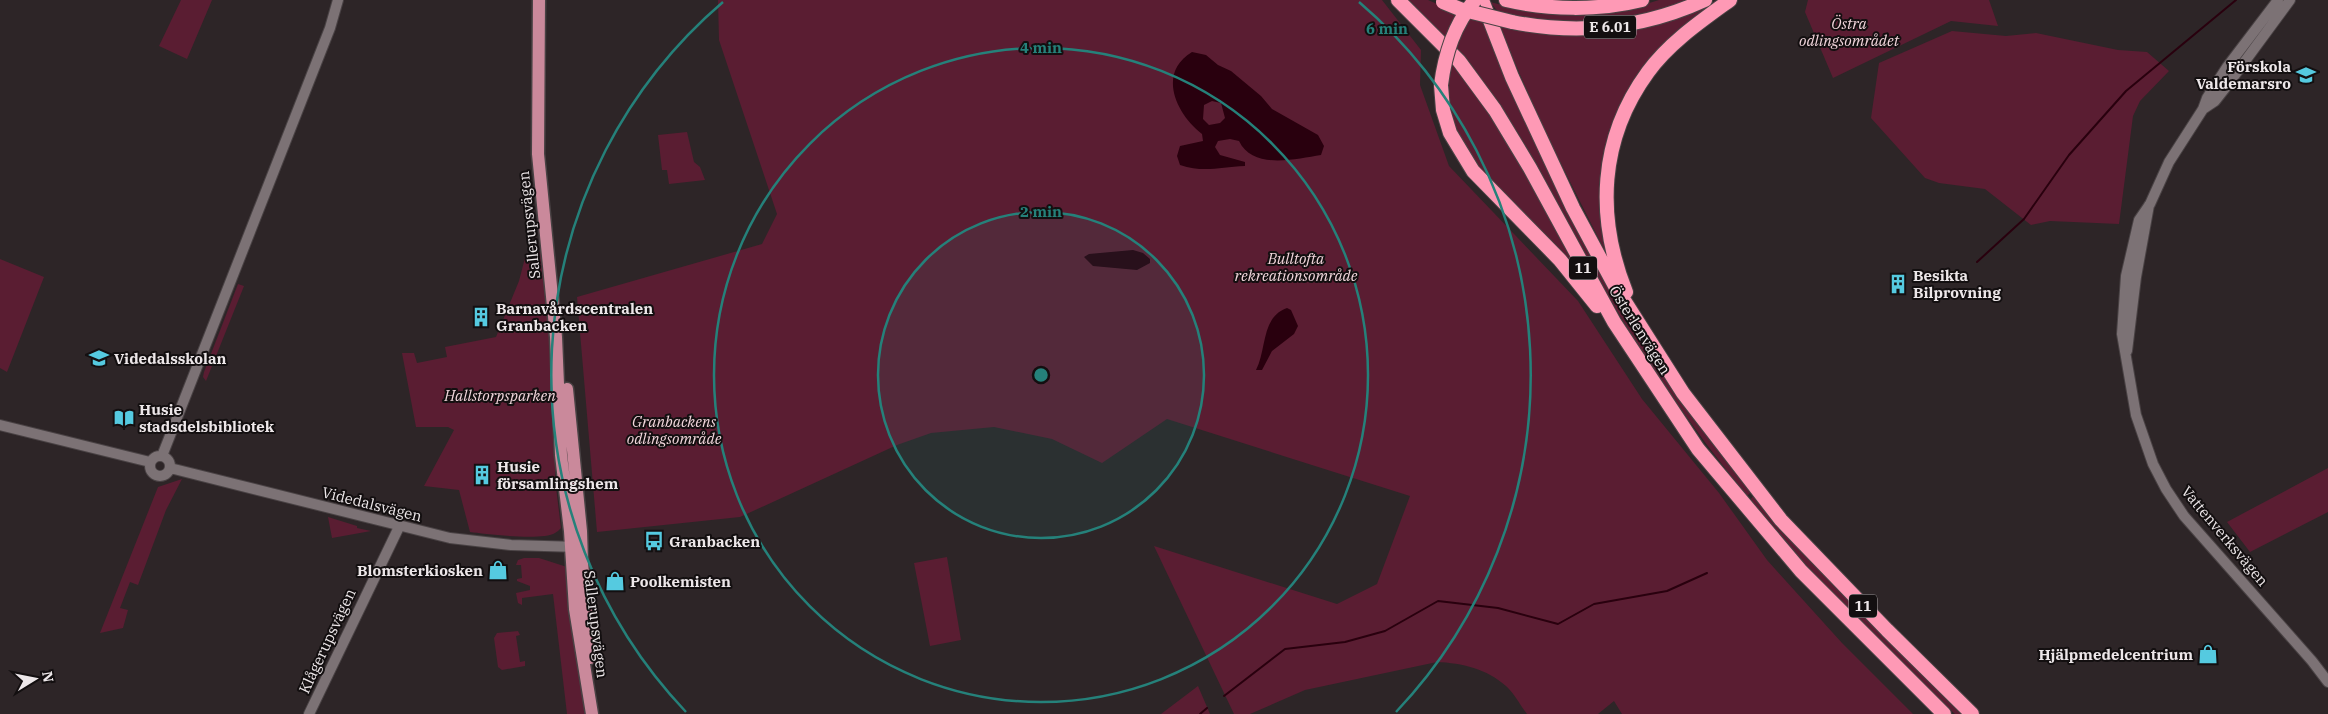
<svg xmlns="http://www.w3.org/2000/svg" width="2328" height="714" font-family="'IBM Plex Serif',serif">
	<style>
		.green { fill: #5a1d32 }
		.water { fill: #29000e; fill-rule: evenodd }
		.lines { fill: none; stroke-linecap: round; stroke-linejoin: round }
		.stream { stroke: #29000e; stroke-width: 2 }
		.minor-casing { stroke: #494244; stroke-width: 12 }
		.major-casing { stroke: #494244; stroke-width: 15 }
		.highway-casing { stroke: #494244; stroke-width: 16 }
		.minor { stroke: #7c7275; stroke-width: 10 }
		.major { stroke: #ca899b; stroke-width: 12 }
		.highway { stroke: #fe99b5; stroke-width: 14 }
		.highway-bridge-casing { stroke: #494244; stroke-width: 16; stroke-linecap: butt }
		.highway-bridge { stroke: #fe99b5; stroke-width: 14 }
		.ring { fill: none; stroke: #25817a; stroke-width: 2.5 }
		.labels { text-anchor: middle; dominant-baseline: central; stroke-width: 4; stroke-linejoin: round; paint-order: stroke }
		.shield { fill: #130f10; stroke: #aca6a8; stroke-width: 1 }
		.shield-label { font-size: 14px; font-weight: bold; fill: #ede7e9 }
		.park-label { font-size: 15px; font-style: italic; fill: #f2d6dc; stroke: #130f10 }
		.poi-label { font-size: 15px; font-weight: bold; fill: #ede7e9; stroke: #130f10; text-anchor: start }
		.street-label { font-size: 15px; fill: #ede7e9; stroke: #130f10 }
		.centre { fill: #25817a; stroke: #130f10; stroke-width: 2.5 }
		.ring-label { font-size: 15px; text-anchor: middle; font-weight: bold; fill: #25817a; stroke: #130f10; stroke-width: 4; stroke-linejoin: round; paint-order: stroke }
	</style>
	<rect width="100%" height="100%" fill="#2d2527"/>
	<path class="green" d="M181,0h31l-25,59 -28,-13z
		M718,0h664l39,50 -1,35 29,81 129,135 64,98 77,94 48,67 75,83 71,71h-291l-8,-13 -16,13h-71c-7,-9 -13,-21 -21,-28 -19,-17 -44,-23 -69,-24l-132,28 -55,24h-16l-80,-168 183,58 40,-20 33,-88 -243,-77 -65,44 -50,-24 -58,-12 -63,6 -34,12 -157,72 -143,15 -20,-235 185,-53 15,-30 -58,-174z
		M1404,0h24l32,14 -14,25z
		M1659,0h33c-39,15 -89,27 -131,23 -21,-1 -41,-6 -61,-9l-10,-12 16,4 140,-2z
		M1718,0h5l-51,42 -59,91v134l-69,-137 -45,-104 53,8 141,-23z
		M1808,0h181l9,26 -47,-5 -118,57 -28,-66z
		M1468,17l18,6 74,167 192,301 -5,5c-55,-68 -105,-139 -148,-216 -46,-81 -82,-165 -146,-235z
		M1952,31l54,5 30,-3 82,17 29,2 22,19 -29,30 -7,15 -14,108 -69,-3 -19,4 -46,-36 -46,-6 -14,-5 -54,-60 8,-55z
		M1449,58l37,45 104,184 -63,-65 -66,-74 -14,-40z
		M687,132l7,30 6,5 5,13 -36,4 -2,-14h-5l-4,-35z
		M543,252l14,164 -2,63 6,49c-2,2 -4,4 -6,5 -13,8 -69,1 -85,-1l-11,-42 -35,-4 30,-56 -6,-3h-32l-14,-74h12l3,10 30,-6 -2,-10 51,-10 23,-56 7,-27z
		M0,259l44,18 -37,95 -7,-4z
		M238,284l6,2 -38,95 -3,-4 1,-5z
		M2328,468v44l-78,40 -23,-30z
		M182,479l-16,31 -28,75 -8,-3 -10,26 8,2 -5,18 -23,5 58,-146z
		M1754,495l213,219h-12c-72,-67 -143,-138 -205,-214z
		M328,517l29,9v2l14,3 -39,7z
		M947,557l14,83 -31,6 -16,-83z
		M524,558h15l28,9 3,46 10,50 5,51h-18l-14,-120 -31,4v7l-4,-2 -2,-10 14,-3v-4l-13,-5v-2l5,-1 -1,-13h-5l2,-5z
		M518,631l2,4 -4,1 4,26 5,-1v5l-23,4 -4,-3 -4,-29 3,-5z
		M1198,686l12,28h-49z"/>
	<path class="water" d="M1192,52l14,3 12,10 13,6 30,25 11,13 46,26 6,11 -3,9c-26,4 -68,15 -82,-14l-9,-2 -12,2 -3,6 5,8 25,7v4c-25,1 -41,7 -65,-1l-3,-9 3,-10 23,-5 -1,-7c-26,-20 -45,-61 -10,-82zM1212,101l9,2 4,15 -5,5 -11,2 -6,-6 1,-14z
		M1133,250l10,3 7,6v4l-13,7 -44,-4 -9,-9 5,-3z
		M1287,308l4,2 7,16 -4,8 -22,17 -10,19h-6c11,-21 5,-53 31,-62z"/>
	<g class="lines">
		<path class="stream" d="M1977,262l47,-43 45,-64 57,-64 110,-91
			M1224,696l61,-47 60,-7 40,-11 53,-30 60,7 60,16 36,-20 73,-13 40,-18
			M1200,714l7,-6"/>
		<defs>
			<path id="minor" d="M2278,0l-51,67 -20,31 -4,11 -34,53 -19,42 -11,16 -13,56 -4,58 14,81 17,49 13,25 18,27 128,145 16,21
				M2203,109l12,-8 11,-14 64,-87
				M2127,351l9,-74 13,-72
				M0,425l150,37
				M150 466a10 10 0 1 1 20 0a10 10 0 1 1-20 0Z
				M162,456l168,-428 8,-28
				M170,468l280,70 61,7 67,2
				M309,714l90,-187"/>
			<path id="major" d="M539,0l-1,154 18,183 5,118 9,76 5,78 17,105
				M567,389l14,142 1,31 8,96"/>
			<path id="highway" d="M1398,0l61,61 36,49 35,58 84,154 84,127 103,122 143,143
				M1482,0l30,77 61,131 42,78 68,107 98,127 106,110 85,84
				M1506,0c43,10 92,11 136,0
				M1512,22c66,13 132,6 193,-22
				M1441,85l2,25 7,23 23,38 87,89 37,46
				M1626,292c-30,-75 -27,-153 22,-220 21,-29 53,-51 82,-72"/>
		</defs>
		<use href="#minor" class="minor-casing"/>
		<use href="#major" class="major-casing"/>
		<use href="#highway" class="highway-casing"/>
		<use href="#minor" class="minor"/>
		<use href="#major" class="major"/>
		<use href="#highway" class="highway"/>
		<defs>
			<path id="highway-bridge" d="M1443,2l17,7 52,13
				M1441,85c4,-32 13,-60 34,-85"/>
		</defs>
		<use href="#highway-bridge" class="highway-bridge-casing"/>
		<use href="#highway-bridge" class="highway-bridge"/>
	</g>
	<circle cx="1041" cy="375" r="163" fill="#25817a" fill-opacity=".12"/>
	<g class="ring">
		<circle cx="1041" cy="375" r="163"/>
		<circle cx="1041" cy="375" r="327"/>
		<path d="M686 712A490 490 0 0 1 723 2M1359 2A490 490 0 0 1 1396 712"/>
	</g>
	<defs>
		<symbol id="school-bare" viewBox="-9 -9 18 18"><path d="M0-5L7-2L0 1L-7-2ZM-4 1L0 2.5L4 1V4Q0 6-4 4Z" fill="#55cae0" stroke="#130f10" stroke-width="2.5" paint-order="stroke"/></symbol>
		<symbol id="building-bare" viewBox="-9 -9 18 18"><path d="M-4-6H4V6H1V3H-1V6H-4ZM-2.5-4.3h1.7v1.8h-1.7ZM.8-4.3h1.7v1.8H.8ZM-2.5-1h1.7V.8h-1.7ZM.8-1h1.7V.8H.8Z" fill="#55cae0" stroke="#130f10" stroke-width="2.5" paint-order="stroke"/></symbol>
		<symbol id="library-bare" viewBox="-9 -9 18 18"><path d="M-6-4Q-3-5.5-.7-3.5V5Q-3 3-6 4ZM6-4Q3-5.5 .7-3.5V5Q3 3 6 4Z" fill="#55cae0" stroke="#130f10" stroke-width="2.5" paint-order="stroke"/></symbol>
		<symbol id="bus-bare" viewBox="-9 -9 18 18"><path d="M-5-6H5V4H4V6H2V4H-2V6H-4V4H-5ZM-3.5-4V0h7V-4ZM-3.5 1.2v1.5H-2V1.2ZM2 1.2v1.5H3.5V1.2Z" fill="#55cae0" stroke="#130f10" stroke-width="2.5" paint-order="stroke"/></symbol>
		<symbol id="shop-bare" viewBox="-9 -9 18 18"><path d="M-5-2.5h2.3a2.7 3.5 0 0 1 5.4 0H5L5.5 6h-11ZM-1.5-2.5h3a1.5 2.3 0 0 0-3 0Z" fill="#55cae0" stroke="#130f10" stroke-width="2.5" paint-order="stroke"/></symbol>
	</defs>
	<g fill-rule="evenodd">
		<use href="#school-bare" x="2292" y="61" width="28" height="28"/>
		<use href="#building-bare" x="1884" y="270" width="28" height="28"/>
		<use href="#building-bare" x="467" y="303" width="28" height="28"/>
		<use href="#school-bare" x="85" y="344" width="28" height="28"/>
		<use href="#library-bare" x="110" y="404" width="28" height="28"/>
		<use href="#building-bare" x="468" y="461" width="28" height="28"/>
		<use href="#bus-bare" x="640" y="527" width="28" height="28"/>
		<use href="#shop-bare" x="484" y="556" width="28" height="28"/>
		<use href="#shop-bare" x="601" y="567" width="28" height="28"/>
		<use href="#shop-bare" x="2194" y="640" width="28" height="28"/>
	</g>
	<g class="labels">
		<g class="shield">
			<rect x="1584" y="15.5" width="52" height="23" rx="4"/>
			<rect x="1569" y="256.5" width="28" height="23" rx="4"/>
			<rect x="1849" y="594.5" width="28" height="23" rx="4"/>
		</g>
		<g class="shield-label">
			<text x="1610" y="27">E 6.01</text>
			<text x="1583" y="268">11</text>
			<text x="1863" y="606">11</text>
		</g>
		<g class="park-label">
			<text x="1849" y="23">Östra<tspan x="1849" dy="17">odlingsområdet</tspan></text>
			<text x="1296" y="258">Bulltofta<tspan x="1296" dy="17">rekreationsområde</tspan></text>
			<text x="500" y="395">Hallstorpsparken</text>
			<text x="674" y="421">Granbackens<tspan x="674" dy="17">odlingsområde</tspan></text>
		</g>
		<g class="poi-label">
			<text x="2291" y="66" text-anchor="end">Förskola<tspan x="2291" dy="17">Valdemarsro</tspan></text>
			<text x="1913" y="275">Besikta<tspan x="1913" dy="17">Bilprovning</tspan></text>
			<text x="496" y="308">Barnavårdscentralen<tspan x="496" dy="17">Granbacken</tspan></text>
			<text x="114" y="358">Videdalsskolan</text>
			<text x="139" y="409">Husie<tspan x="139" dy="17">stadsdelsbibliotek</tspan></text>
			<text x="497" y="466">Husie<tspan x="497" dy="17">församlingshem</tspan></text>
			<text x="669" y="541">Granbacken</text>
			<text x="483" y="570" text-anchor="end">Blomsterkiosken</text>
			<text x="630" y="581">Poolkemisten</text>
			<text x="2193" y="654" text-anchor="end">Hjälpmedelcentrium</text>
		</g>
		<g class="street-label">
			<text transform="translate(529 225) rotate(-96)">Sallerupsvägen</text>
			<text transform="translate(1640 330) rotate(58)">Österlenvägen</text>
			<text transform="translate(372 504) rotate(14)">Videdalsvägen</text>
			<text transform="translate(2225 536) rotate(50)">Vattenverksvägen</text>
			<text transform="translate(596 624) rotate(83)">Sallerupsvägen</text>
			<text transform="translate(327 641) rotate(-65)">Klågerupsvägen</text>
		</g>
	</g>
	<circle cx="1041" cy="375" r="8" class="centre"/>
	<g class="ring-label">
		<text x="1387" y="34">6 min</text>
		<text x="1041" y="53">4 min</text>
		<text x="1041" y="217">2 min</text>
	</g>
	<g transform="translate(35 679) rotate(80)" stroke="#130f10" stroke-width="4" paint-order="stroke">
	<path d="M0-4L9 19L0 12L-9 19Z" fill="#ede7e9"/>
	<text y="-8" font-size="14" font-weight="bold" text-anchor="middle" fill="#ede7e9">N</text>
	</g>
</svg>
